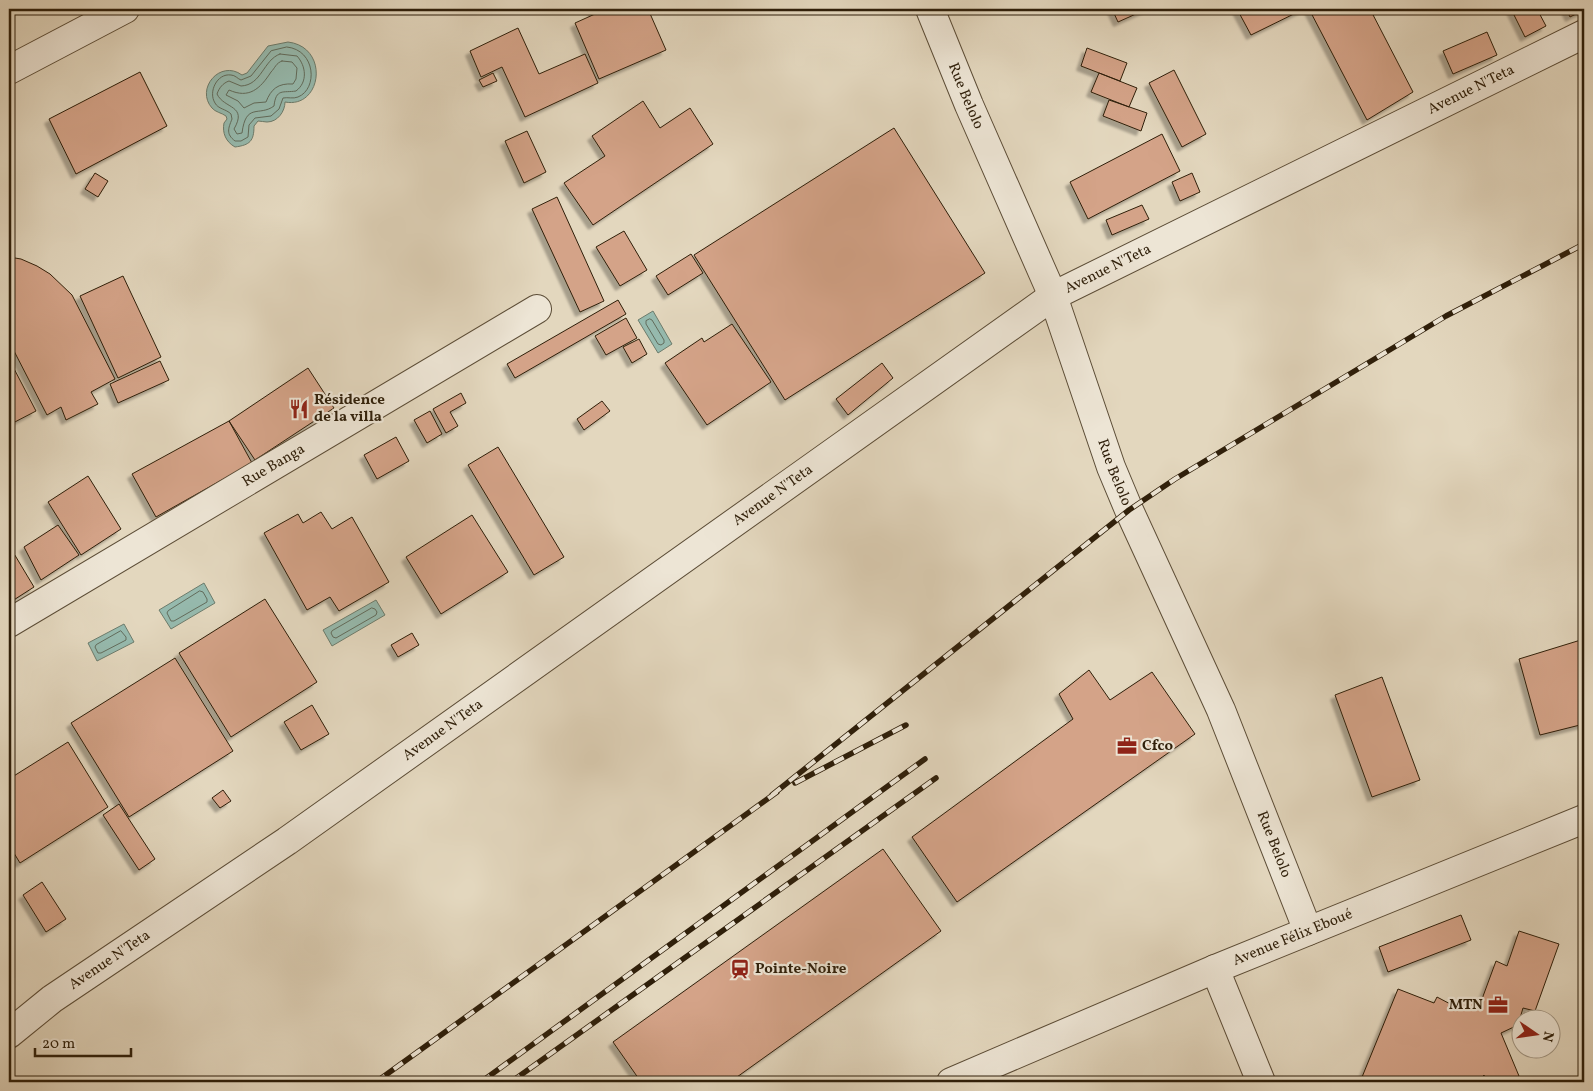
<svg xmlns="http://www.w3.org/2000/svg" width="1593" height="1091" font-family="Vollkorn,serif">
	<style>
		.water { fill: #96baae; stroke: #6d7c6c }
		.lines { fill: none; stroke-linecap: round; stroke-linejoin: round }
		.shore { stroke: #626c5c; stroke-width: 1 }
		.building { fill: #d4a388; stroke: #2f1f0a; filter: url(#shadow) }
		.minor-casing { stroke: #5c4d37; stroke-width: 30 }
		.tertiary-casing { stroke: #5c4d37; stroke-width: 30 }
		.minor { stroke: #ede5d5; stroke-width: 28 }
		.tertiary { stroke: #ede5d5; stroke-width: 28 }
		.rail-casing { stroke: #2f1f0a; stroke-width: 5.5 }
		.rail { stroke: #ede5d5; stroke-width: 4; stroke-dasharray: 11; stroke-linecap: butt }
		.labels { text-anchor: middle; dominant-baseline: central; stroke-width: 4.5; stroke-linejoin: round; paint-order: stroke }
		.street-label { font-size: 15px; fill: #2f1f0a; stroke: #ede5d5 }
		.poi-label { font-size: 15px; font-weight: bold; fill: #2f1f0a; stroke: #ede5d5; text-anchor: start }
	</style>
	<defs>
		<filter id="shadow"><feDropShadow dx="-4.5" dy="4.5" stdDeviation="1" flood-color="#0004"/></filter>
	</defs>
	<rect width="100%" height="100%" fill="#e3d7be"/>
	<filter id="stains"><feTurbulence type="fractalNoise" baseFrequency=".004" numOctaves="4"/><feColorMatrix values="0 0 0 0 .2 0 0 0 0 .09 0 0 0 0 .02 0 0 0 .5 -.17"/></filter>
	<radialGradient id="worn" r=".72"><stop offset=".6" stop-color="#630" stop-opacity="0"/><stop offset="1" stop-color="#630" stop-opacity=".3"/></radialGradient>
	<path class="water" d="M288,42c42,5 34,67 -3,60 0,9 -7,20 -18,20 -3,0 -6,-1 -9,-1l-4,5c0,15 -4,19 -19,21 -9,-5 -13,-14 -11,-24l3,-4 -1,-3c-4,-3 -11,-4 -14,-8 -17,-19 8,-49 30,-33l5,-2 21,-27z
		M653,311l19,33 -14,9 -20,-33z
		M204,583l11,20 -44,26 -12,-19z
		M376,600l9,15 -53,31 -9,-16z
		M124,624l10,18 -37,19 -9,-18z"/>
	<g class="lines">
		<path class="shore" d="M287,47c29,3 31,42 11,50 -5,2 -10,0 -15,1l-4,11 -8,7 -16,2 -6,7 -1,12 -7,4h-6c-9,-7 -7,-12 -3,-22l-1,-5c-5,-5 -13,-5 -16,-11 -7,-11 2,-30 16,-28 4,0 7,4 10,5l10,-4 20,-25z
			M280,54l17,2c9,10 11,26 -1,35 -13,2 -20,-3 -22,15 -15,11 -28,-4 -32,27l-5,1 -3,-5c14,-24 -10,-20 -17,-35 2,-6 6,-11 12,-13l12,5c21,-1 22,-26 39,-32z
			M282,61l10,1 5,6 -1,11 -3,5c-15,-1 -22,5 -27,18l-12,1 -10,5 -6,-7 -12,-6 3,-5c20,9 31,-1 42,-18 4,-4 5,-9 11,-11z
			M650,319l2,1 12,20v3l-3,2 -3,-1 -12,-20v-3z
			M200,591l3,1 4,7v3l-33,19h-3l-4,-8 1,-2z
			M372,608l3,1 2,3 -1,3 -40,23 -3,-1 -2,-4 1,-2z
			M121,631l5,6v3l-25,13h-3l-3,-6 1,-2z"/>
	</g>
	<path class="building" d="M592,9h56l18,41 -67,29 -24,-56 20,-9z
		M1112,9h35l-29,13z
		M1237,9h67l-53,26z
		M1309,9h61l43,83 -46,28z
		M1511,9h26l9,17 -21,11z
		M1566,9h18v1l-14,7z
		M518,28l21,46 46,-20 13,29 -73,34 -23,-50 -21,10 -11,-26z
		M1487,32l10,23 -44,19 -10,-23z
		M1087,48l40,15 -7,18 -39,-15z
		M1174,70l32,64 -24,13 -33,-64z
		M140,72l27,54 -91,48 -27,-55z
		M493,73l4,8 -14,6 -4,-7z
		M1099,73l38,15 -8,19 -38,-15z
		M1109,100l38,13 -6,18 -38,-15z
		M643,101l17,27 30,-20 23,36 -120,81 -29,-42 41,-27 -13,-20z
		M894,128l91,145 -200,127 -91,-145z
		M527,131l19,41 -22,11 -19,-42z
		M1162,134l18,37 -92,48 -18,-37z
		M95,173l13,8 -10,16 -13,-8z
		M1192,173l8,19 -20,9 -8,-19z
		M557,197l47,104 -24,11 -48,-103z
		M1142,205l7,14 -37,16 -6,-15z
		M624,231l23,39 -27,16 -24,-39z
		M691,254l12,19 -35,22 -12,-19z
		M9,257l12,2 16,7 13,8 22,21 43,84 -24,13 7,12 -32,16 -5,-13 -14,8 -33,-64 -5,3z
		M123,276l38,81 -43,21 -38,-82z
		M618,300l8,14 -111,64 -8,-14z
		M626,318l11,20 -31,17 -11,-19z
		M732,324l39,58 -64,43 -42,-62 37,-25 2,4z
		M639,339l8,15 -15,9 -9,-16z
		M9,359l27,52 -27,14z
		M160,361l9,19 -51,23 -8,-19z
		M882,363l11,15 -45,37 -12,-16z
		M308,368l26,40 -79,52 -26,-39z
		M461,393l5,10 -16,9 8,14 -12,7 -13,-24z
		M602,401l8,10 -26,19 -7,-11z
		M430,411l12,23 -15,9 -13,-23z
		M229,421l23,42 -96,54 -24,-43z
		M396,437l13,24 -32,18 -13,-24z
		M498,447l66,110 -30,18 -66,-110z
		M88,476l33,53 -40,26 -33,-53z
		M321,512l11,17 20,-12 37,65 -50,29 -9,-14 -23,13 -43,-77 34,-19 5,9z
		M472,515l36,57 -67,42 -35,-57z
		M58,525l21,30 -38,25 -17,-33z
		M13,552l21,35 -25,16v-49z
		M265,599l52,83 -86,55 -52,-84z
		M412,633l7,12 -21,12 -7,-12z
		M1584,639v85l-44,11 -21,-76z
		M175,658l58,93 -104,66 -58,-94z
		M1089,670l21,30 42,-28 43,62 -238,168 -45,-65 161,-118 -14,-25z
		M1382,677l38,103 -48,17 -37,-102z
		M312,705l17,29 -28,16 -17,-28z
		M68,742l40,65 -88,56 -11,-18v-66z
		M223,790l8,11 -11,7 -8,-10z
		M119,804l36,55 -16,11 -36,-55z
		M883,849l58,82 -211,151h-89l-28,-40z
		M42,882l24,37 -20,13 -23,-37z
		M1461,915l10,25 -83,32 -9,-25z
		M1519,931l40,13 -24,67 -12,-3 -5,17 -17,8 18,43 -14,6h-18l-3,-7 -6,7h-118l38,-93 36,14 3,-6 19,10 10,-9 16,1 14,-38 11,5z"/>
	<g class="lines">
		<defs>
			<g id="minor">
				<path id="s1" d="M930,9l39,96 84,191 58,171 18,43 92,200 87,221"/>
				<path d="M9,70l116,-61"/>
				<path id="s2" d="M9,623l528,-314"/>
				<path id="s3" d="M9,1034l43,-35 235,-158 766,-545 531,-262"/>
			</g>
			<g id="tertiary">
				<path d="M1215,969l46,113"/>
				<path id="s4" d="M951,1082l264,-113 369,-150"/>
			</g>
		</defs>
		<use href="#minor" class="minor-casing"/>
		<use href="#tertiary" class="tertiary-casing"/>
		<use href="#minor" class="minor"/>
		<use href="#tertiary" class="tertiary"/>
		<defs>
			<path id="rail" d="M795,783l111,-58
				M772,795l357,-285 46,-31 271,-163 138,-72
				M376,1082l401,-290
				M481,1082l444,-323
				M511,1082l425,-304"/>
		</defs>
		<use href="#rail" class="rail-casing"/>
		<use href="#rail" class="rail"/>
	</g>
	<defs>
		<symbol id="restaurant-bare" viewBox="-9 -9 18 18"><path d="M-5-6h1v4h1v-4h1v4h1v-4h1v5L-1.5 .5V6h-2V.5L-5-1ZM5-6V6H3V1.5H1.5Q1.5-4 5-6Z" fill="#8f2418" stroke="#ede5d5" stroke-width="2.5" paint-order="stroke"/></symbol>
		<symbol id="office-bare" viewBox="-9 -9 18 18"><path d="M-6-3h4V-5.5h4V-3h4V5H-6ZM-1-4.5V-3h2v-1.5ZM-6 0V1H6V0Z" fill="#8f2418" stroke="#ede5d5" stroke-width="2.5" paint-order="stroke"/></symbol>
		<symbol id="station-bare" viewBox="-9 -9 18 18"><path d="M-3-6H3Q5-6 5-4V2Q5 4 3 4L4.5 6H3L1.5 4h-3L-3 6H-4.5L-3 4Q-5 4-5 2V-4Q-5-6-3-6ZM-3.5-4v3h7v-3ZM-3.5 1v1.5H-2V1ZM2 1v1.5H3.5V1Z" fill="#8f2418" stroke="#ede5d5" stroke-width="2.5" paint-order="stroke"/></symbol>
	</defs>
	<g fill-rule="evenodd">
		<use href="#restaurant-bare" x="285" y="395" width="28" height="28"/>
		<use href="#office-bare" x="1113" y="732" width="28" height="28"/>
		<use href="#station-bare" x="726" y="955" width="28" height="28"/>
		<use href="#office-bare" x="1484" y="991" width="28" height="28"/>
	</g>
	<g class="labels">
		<g class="street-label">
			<text stroke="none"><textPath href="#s3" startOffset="1745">Avenue N'Teta</textPath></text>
			<text stroke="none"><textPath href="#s1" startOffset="94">Rue Belolo</textPath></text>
			<text stroke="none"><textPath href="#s3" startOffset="1340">Avenue N'Teta</textPath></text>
			<text stroke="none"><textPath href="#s2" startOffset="308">Rue Banga</textPath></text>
			<text stroke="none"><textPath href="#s1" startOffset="499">Rue Belolo</textPath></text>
			<text stroke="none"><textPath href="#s3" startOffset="935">Avenue N'Teta</textPath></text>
			<text stroke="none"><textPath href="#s3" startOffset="530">Avenue N'Teta</textPath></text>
			<text stroke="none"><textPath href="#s1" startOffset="904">Rue Belolo</textPath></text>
			<text stroke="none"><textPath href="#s4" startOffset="371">Avenue Félix Eboué</textPath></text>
			<text stroke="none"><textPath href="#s3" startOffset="125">Avenue N'Teta</textPath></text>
		</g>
		<g class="poi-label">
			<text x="314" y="400">Résidence<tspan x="314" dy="17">de la villa</tspan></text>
			<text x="1142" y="746">Cfco</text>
			<text x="755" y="969">Pointe-Noire</text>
			<text x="1483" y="1005" text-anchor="end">MTN</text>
		</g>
	</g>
	<rect width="1593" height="1091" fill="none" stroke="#e3d7be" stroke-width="30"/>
	<rect x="10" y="10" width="1573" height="1071" fill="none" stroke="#2f1f0a" stroke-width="2.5"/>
	<rect x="15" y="15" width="1563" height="1061" fill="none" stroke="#2f1f0a"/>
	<g transform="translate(1536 1034) rotate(103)"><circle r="24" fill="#ede5d5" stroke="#a19684"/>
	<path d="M0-4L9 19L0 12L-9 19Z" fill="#8f2418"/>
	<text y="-8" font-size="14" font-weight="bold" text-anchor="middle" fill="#2f1f0a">N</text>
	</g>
	<path d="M35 1048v8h96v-8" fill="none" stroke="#2f1f0a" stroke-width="2.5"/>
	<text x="42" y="1048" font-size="15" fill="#2f1f0a" stroke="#ede5d5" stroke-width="4" paint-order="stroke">20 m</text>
	<rect width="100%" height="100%" filter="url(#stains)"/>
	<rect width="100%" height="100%" fill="url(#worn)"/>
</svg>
